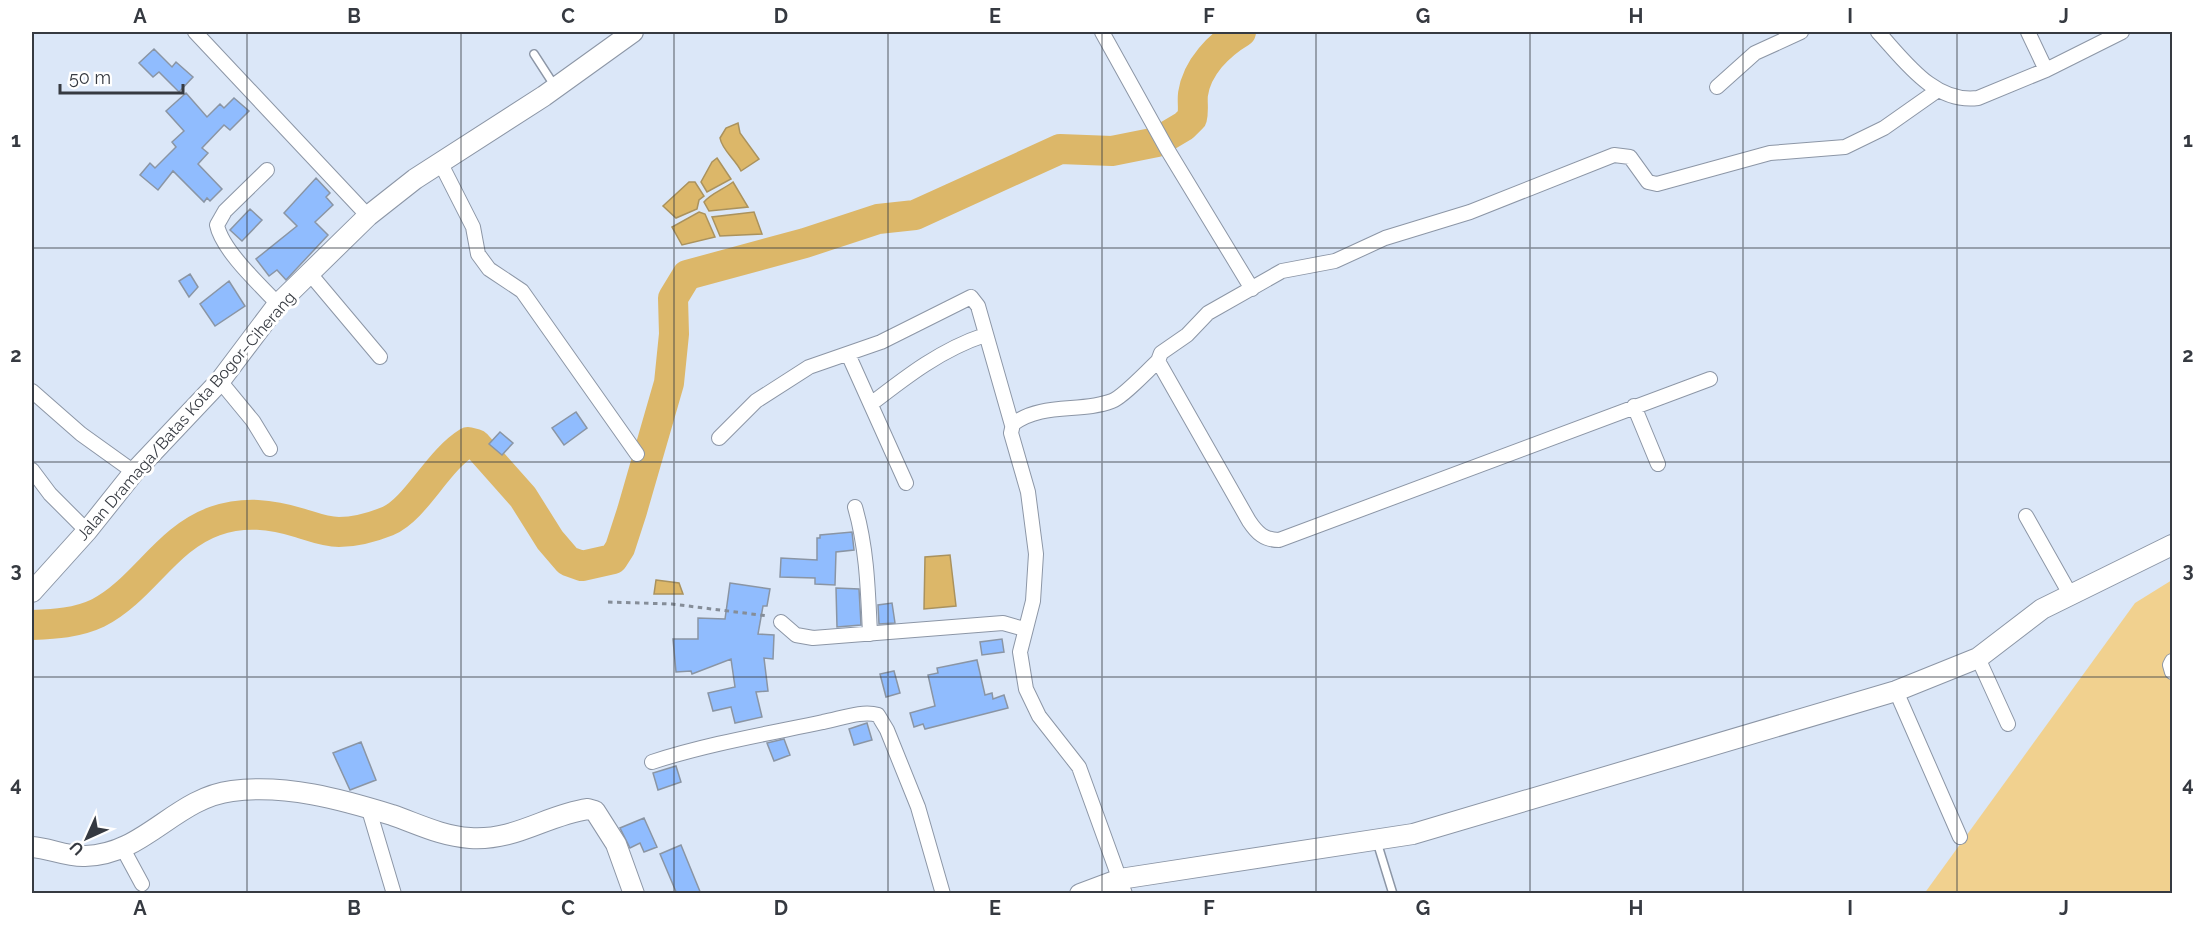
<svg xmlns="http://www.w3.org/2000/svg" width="2204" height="925" font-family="Raleway,sans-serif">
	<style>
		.green { fill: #f1d18f }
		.water { fill: #dcb769; stroke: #aa925d; stroke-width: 1.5 }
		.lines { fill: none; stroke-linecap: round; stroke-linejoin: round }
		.river { stroke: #dcb769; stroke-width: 30 }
		.building { fill: #90bcfe; stroke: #8a95a4; stroke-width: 1.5 }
		.lane-casing { stroke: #8c96a6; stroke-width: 10 }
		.street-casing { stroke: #8c96a6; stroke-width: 16 }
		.secondary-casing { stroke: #8c96a6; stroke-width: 22 }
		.path { stroke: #858d98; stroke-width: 3; stroke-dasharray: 4.5 4.5; stroke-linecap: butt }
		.lane { stroke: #fff; stroke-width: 7 }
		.street { stroke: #fff; stroke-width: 14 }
		.secondary { stroke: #fff; stroke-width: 20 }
		.grid { fill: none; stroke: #363a41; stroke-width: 1.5; stroke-opacity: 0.55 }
		.labels { text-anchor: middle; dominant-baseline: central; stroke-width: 6; stroke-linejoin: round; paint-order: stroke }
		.street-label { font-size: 16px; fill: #363a41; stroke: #fff }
		.neatline { fill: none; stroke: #363a41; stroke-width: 2 }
		.grid-label { font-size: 20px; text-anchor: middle; font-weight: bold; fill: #363a41 }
	</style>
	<rect width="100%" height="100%" fill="#dbe7f8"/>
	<path class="green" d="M2172,580v313l-248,1 211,-291z"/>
	<path class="water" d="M738,123l2,10 19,26 -18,12c-6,-12 -19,-21 -21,-33l6,-10z
		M717,158l14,21 -24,13 -6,-10 11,-20z
		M689,182h6l9,14 -5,4 -2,9 -21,9 -13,-12z
		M733,182l15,25 -39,4 -5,-9c6,-8 20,-13 29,-20z
		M699,212l6,2 10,23 -33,8 -10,-18z
		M754,212l8,22 -42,2 -8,-19z
		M950,555l6,51 -32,3 1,-52z
		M656,580l23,3 4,11h-29z"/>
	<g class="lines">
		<path class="river" d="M32,625c23,-1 45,-2 66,-12 45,-23 68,-75 117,-92 29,-10 56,-7 85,2 13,4 25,9 39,9 16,0 34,-5 49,-11 28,-12 49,-60 80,-79l8,2 47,53 27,43 18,21 14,5 31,-7 7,-11 12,-37 37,-128 5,-49 -1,-36 14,-23 118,-32 73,-24 37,-4 145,-66 52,2 45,-9 27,-16 8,-8c2,-8 0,-16 1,-24 4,-27 26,-49 48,-62"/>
	</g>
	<path class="building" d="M154,49l18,18 4,-5 17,15 -14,15 -20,-20 -6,5 -14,-14z
		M186,93l21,24 13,-13 4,4 10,-10 15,13 -19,19 -6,-5 -22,23 6,5 -10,11 24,25 -12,12 -3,-3 -3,4 -31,-31 -15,19 -18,-15 10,-12 5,5 21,-21 -4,-5 12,-11 -18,-20z
		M316,178l14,15 -4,4 7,8 -18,17 13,13 -42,45 -9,-10 -8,6 -13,-17 41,-33 -13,-13z
		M250,209l12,11 -20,21 -12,-11z
		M190,274l8,13 -9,10 -10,-16z
		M229,281l16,25 -30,20 -15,-22z
		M576,412l11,16 -23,17 -12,-17z
		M500,432l13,11 -11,12 -13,-11z
		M852,532l2,18 -18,2 -1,33 -20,-1v-6l-35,-1 1,-19 36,2v-22h3v-3z
		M730,583l40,6 -3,17h-4l-5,28 16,1 -1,24 -9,-1 4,33 -12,1 6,25 -27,6 -4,-16 -18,4 -5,-18 27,-6 -4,-28 -39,15 -1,-3 -15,1 -3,-33h25v-21l27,1z
		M836,588l23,1 2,36 -24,2z
		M892,603l3,20 -16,1 -1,-19z
		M1002,639l2,13 -22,3 -2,-13z
		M977,660l8,35 7,-2 1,6 11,-4 4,13 -83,21 -2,-5 -9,3 -4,-14 25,-7 -7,-31 10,-2 -1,-5z
		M894,671l6,22 -14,4 -6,-23z
		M867,723l5,17 -18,5 -5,-16z
		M784,739l6,16 -16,6 -7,-18z
		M361,742l15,38 -26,10 -17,-37z
		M676,766l5,16 -23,8 -5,-17z
		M644,818l13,29 -13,5 -4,-9 -10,5 -10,-20z
		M681,845l20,49h-24l-17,-40z"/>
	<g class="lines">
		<defs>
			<path id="lane" d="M534,54l20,31
				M1377,842l16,52"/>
			<path id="street" d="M195,32l173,184
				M1102,32l65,117 85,140
				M1878,32c26,28 56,72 100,66l68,-28 76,-38
				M2028,32l18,38
				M1717,87l38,-34 46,-21
				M440,162l33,65 5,27 11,15 33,22 115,163
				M267,170l-42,41 -8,14c5,25 43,60 61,79
				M311,275l69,82
				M848,354l58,129
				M1158,361l91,160c8,12 15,19 30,19l431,-161
				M220,381l33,40 17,28
				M32,391l49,43 53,38
				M871,404c36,-28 71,-55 114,-69
				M1634,406l24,58
				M719,438l37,-37 53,-34 72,-25 90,-45 7,9 34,119
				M32,470l18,24 37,37
				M855,507c12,41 13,84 15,127
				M2026,516l44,78
				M781,622l15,13 17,3 190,-15 21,6
				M1978,658l30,66
				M2172,661l-2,4 2,7
				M1896,691l64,146
				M652,762c55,-18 114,-28 171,-40 17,-3 39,-12 55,-7l9,15 31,77 25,87
				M369,810l25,84
				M122,847l20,37
				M1125,894l-46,-127 -40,-51 -13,-27 -6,-37 13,-51 3,-47 -8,-62 -17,-59 2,-9c29,-22 68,-11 99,-23 11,-4 36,-31 46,-40l3,-8 26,-18 21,-22 74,-42 53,-10 50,-23 85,-26 144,-57 16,2 18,25 9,2 113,-31 75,-6 39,-19 54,-38"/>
			<path id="secondary" d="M32,592l55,-61 47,-59 86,-91 58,-77 90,-88 47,-37 129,-83 89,-64
				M32,847c17,1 35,10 53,9 59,-1 90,-58 147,-65 54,-7 108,8 160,24 26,9 49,21 78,23 46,3 76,-23 118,-29l7,2 21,33 18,50
				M1080,894l40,-15 293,-45 483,-143 82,-33 64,-49 130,-64"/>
		</defs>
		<use href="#lane" class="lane-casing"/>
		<use href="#street" class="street-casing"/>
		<use href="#secondary" class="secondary-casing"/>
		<path class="path" d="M608,602l64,2 96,12"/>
		<use href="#lane" class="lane"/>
		<use href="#street" class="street"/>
		<use href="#secondary" class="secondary"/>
	</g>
	<path class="grid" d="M247,32v862M461,32v862M674,32v862M888,32v862M1102,32v862M1316,32v862M1530,32v862M1743,32v862M1957,32v862M32,248h2140M32,462h2140M32,677h2140"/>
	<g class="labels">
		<g class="street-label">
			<text transform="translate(186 416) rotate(-49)">Jalan Dramaga/Batas Kota Bogor–Ciherang</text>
		</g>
	</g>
	<rect width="2204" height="925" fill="none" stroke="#ffffff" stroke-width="66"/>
	<g transform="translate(87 838) rotate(225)" stroke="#ffffff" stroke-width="4.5" paint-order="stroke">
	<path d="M0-4.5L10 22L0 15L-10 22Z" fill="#363a41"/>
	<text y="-9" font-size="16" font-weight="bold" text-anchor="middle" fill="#363a41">U</text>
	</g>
	<path d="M60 84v9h123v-9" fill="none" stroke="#363a41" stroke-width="3"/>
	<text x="69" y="84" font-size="18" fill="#363a41" stroke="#ffffff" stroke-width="4.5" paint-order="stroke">50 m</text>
	<rect x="33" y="33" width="2138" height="859" class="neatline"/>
	<g class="grid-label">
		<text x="140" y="23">A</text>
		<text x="354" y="23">B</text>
		<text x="568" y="23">C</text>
		<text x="781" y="23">D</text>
		<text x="995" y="23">E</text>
		<text x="1209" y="23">F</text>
		<text x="1423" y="23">G</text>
		<text x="1636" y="23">H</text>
		<text x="1850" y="23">I</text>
		<text x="2064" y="23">J</text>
		<text x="16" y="147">1</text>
		<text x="2188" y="147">1</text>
		<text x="16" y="362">2</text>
		<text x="2188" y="362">2</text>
		<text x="16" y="577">3</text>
		<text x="2188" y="577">3</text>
		<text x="16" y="791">4</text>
		<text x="2188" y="791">4</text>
		<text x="140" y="915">A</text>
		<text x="354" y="915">B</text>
		<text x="568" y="915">C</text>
		<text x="781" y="915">D</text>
		<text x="995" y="915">E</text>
		<text x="1209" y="915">F</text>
		<text x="1423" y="915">G</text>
		<text x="1636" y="915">H</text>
		<text x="1850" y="915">I</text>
		<text x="2064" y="915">J</text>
	</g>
</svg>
